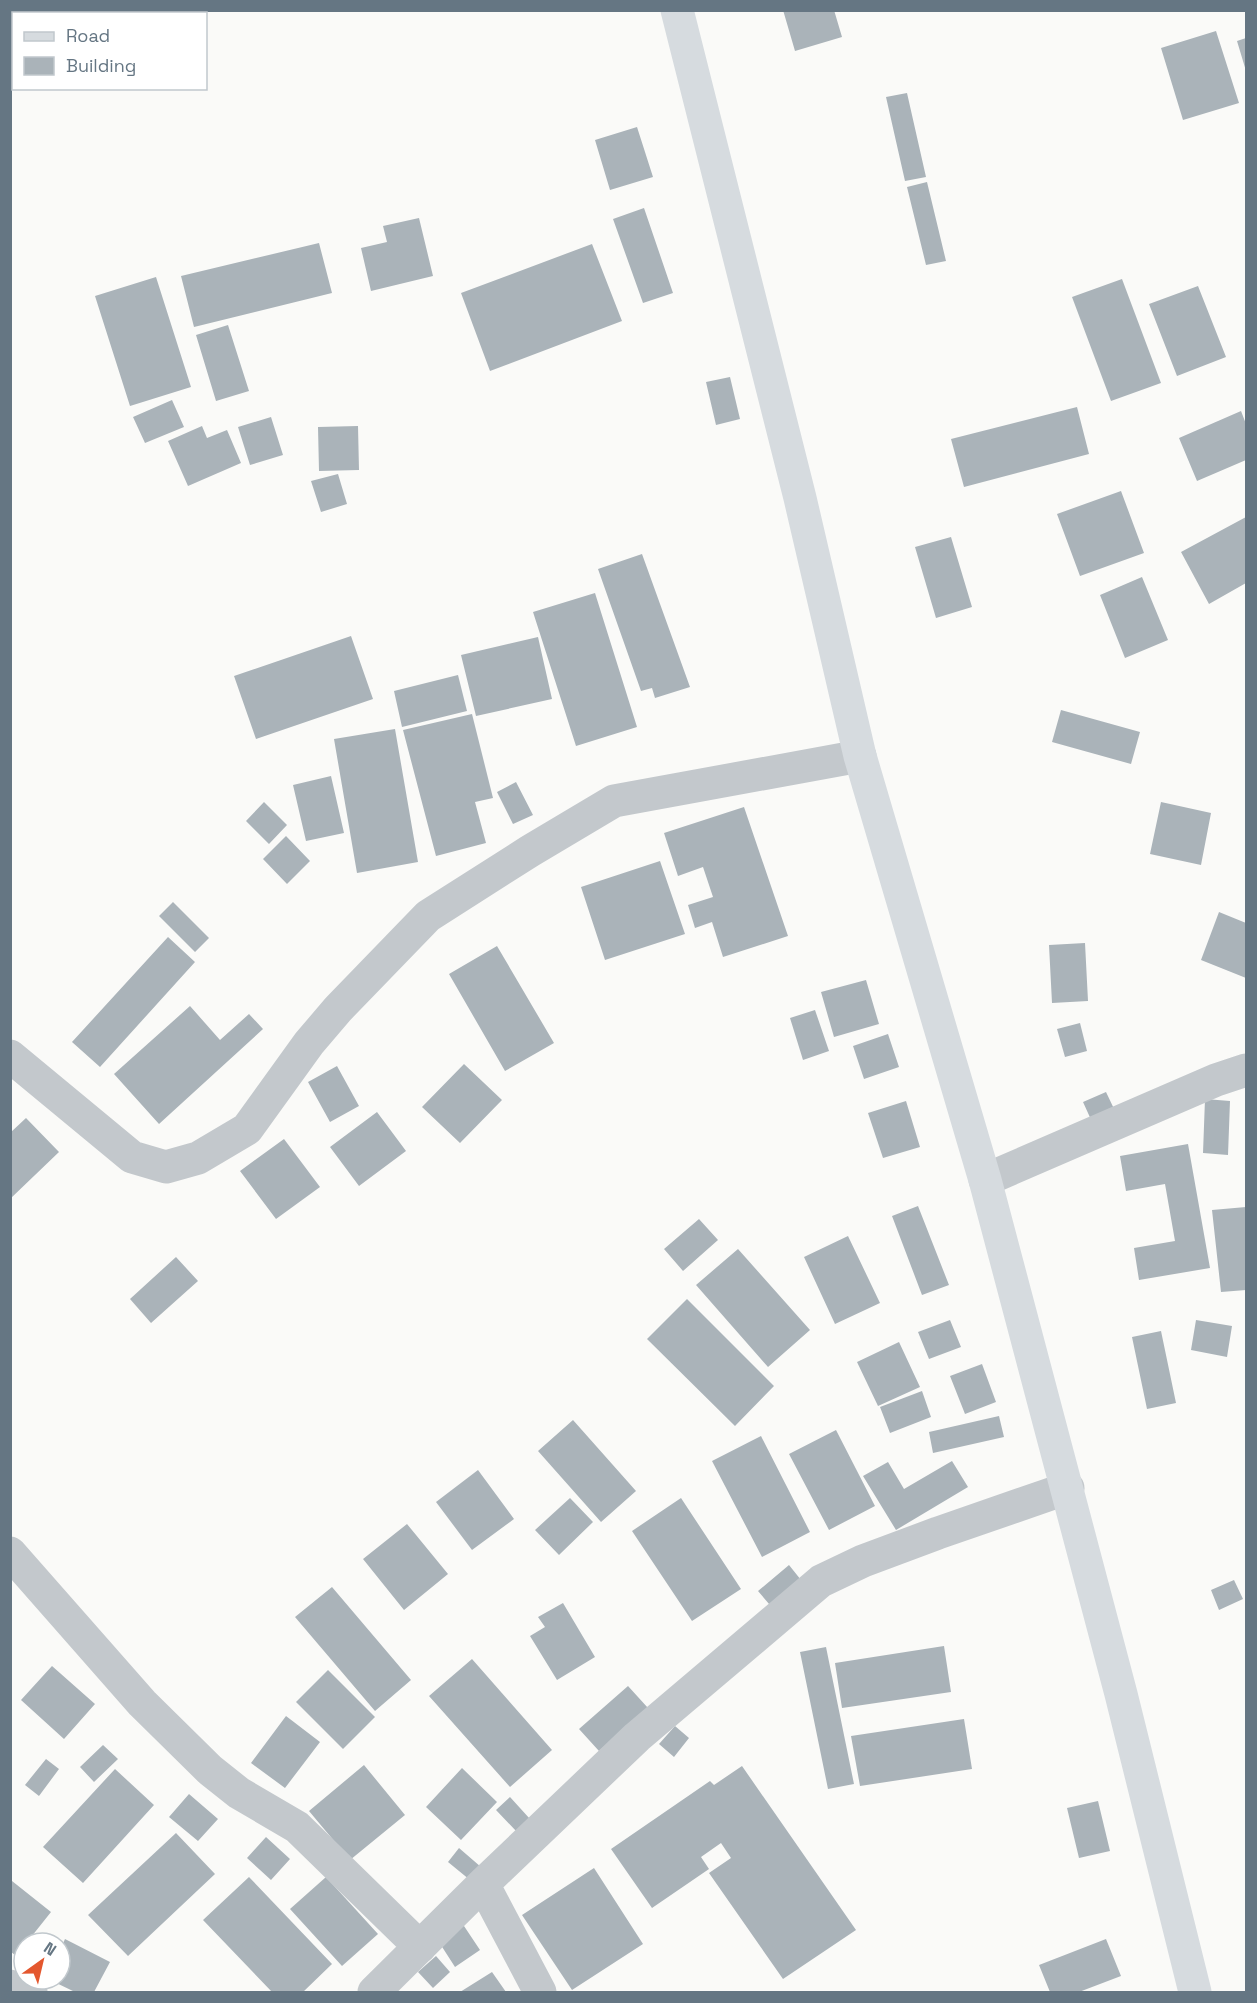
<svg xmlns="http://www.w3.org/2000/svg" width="1257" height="2003" font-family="'Space Grotesk',sans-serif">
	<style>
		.building { fill: #aab3b9 }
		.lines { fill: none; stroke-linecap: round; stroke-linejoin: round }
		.street { stroke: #c3c8cc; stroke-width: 33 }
		.primary { stroke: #d6dbdf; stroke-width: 33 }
	</style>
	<rect width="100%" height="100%" fill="#fafaf8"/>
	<path class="building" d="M783,10h51l8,27 -47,14z
		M1216,31l23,72 -56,17 -22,-72z
		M1246,38v33l-9,-30z
		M907,93l19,84 -21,4 -19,-84z
		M637,127l16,50 -43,13 -15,-50z
		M927,182l19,79 -20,4 -19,-78z
		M644,208l29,85 -30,10 -30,-84z
		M419,218l14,58 -62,15 -10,-43 26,-6 -4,-16z
		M319,243l13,50 -138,34 -13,-51z
		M592,244l30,77 -132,50 -29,-78z
		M156,277l35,110 -61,19 -35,-110z
		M1122,279l39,104 -50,18 -39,-104z
		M1198,286l28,71 -49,19 -28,-72z
		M228,325l21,66 -33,10 -20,-66z
		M730,377l10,42 -24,6 -10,-43z
		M172,400l12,27 -39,16 -12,-26z
		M1077,407l12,47 -125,33 -13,-48z
		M1241,411l5,13v36l-49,21 -18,-43z
		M271,417l12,38 -33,10 -12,-38z
		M202,426l5,12 20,-8 14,33 -53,23 -20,-45z
		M358,426l1,44 -40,1 -1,-44z
		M338,474l9,30 -26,8 -10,-31z
		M1121,491l23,62 -64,23 -23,-62z
		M1246,517v66l-37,21 -28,-52z
		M951,537l21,70 -36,11 -21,-71z
		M642,554l48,133 -35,11 -3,-10 -11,3 -43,-122z
		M1142,577l26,63 -43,18 -25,-63z
		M595,593l42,134 -61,19 -43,-134z
		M351,636l22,63 -117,40 -22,-63z
		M538,637l14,62 -76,17 -15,-61z
		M458,675l9,36 -65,16 -8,-36z
		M1061,710l79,22 -9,32 -79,-22z
		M472,714l21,84 -18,4 11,41 -50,13 -33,-126z
		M395,729l23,133 -61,11 -23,-134z
		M331,776l13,57 -38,8 -13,-56z
		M516,782l17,33 -20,9 -16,-32z
		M264,802l23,23 -18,19 -23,-23z
		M1161,802l50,11 -10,52 -51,-11z
		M744,807l44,129 -65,21 -11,-35 -17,6 -7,-23 25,-8 -10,-30 -25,9 -14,-43z
		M286,836l24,25 -23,23 -24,-25z
		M660,861l25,73 -80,26 -24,-73z
		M173,902l36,36 -14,14 -36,-36z
		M1219,912l27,11v55l-45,-18z
		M168,937l27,25 -95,105 -28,-25z
		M1085,943l3,58 -36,2 -3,-58z
		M497,946l57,97 -49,28 -56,-97z
		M866,980l13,44 -45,13 -13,-45z
		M190,1006l30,34 29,-26 14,15 -104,95 -45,-50z
		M815,1010l14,41 -26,9 -13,-42z
		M1080,1023l7,28 -22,6 -8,-28z
		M888,1034l11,33 -35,12 -11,-33z
		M464,1064l38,36 -42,43 -38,-36z
		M337,1066l22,40 -29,16 -22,-40z
		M1106,1092l10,21 -23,11 -10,-22z
		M1205,1099l25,2 -2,54 -25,-2z
		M906,1101l14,46 -37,11 -15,-45z
		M377,1112l29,39 -47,35 -29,-39z
		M26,1118l33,34 -49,47v-66z
		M284,1139l36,48 -44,32 -36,-48z
		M1188,1144l22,124 -71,12 -5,-32 41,-7 -10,-57 -39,7 -6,-35z
		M918,1206l31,79 -27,10 -30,-79z
		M1246,1207v83l-25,2 -9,-82z
		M699,1219l19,21 -35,31 -19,-22z
		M848,1236l32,67 -45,21 -31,-67z
		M738,1249l72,81 -42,37 -72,-82z
		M176,1257l22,24 -47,42 -21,-24z
		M687,1299l87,87 -39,40 -88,-87z
		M950,1320l11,27 -32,12 -11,-27z
		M1196,1320l36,6 -5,31 -36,-7z
		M1161,1331l15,72 -29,6 -15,-72z
		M899,1342l21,45 -42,19 -21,-44z
		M982,1364l14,38 -31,12 -15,-38z
		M922,1391l9,26 -41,16 -10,-26z
		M999,1416l5,21 -71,16 -4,-21z
		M573,1420l63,71 -35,31 -63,-71z
		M836,1430l39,76 -46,24 -40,-76z
		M761,1436l49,96 -48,25 -50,-96z
		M952,1461l16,26 -72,43 -33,-54 25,-14 16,27z
		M478,1470l36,49 -42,31 -36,-48z
		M570,1498l23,24 -34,33 -24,-25z
		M681,1498l60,91 -49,32 -60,-90z
		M407,1524l41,50 -44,36 -41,-51z
		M789,1565l16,20 -30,26 -17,-20z
		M1234,1580l9,19 -24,11 -8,-20z
		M332,1587l79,93 -36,31 -80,-94z
		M563,1603l32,54 -38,23 -27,-44 15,-9 -7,-10z
		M944,1646l7,46 -109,16 -7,-45z
		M826,1647l28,137 -26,5 -28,-137z
		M472,1659l80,91 -42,37 -81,-91z
		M52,1666l43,38 -31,35 -43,-39z
		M328,1670l47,47 -32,32 -47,-47z
		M628,1686l20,22 -49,43 -20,-22z
		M286,1716l34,26 -35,46 -34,-25z
		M964,1719l8,50 -112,17 -9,-50z
		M675,1726l14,12 -15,19 -15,-13z
		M103,1745l15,14 -24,23 -14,-15z
		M46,1759l13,10 -20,27 -14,-11z
		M364,1765l41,50 -55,45 -41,-49z
		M742,1766l114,164 -73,49 -74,-106 22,-15 -10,-15 -20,14 8,12 -57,39 -41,-59 99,-68 4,4z
		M462,1768l35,34 -36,38 -35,-33z
		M115,1769l39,36 -71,78 -40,-36z
		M189,1794l29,25 -20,22 -29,-24z
		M510,1797l20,22 -13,13 -21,-22z
		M1098,1801l12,50 -31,7 -12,-50z
		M176,1833l39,41 -87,82 -40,-41z
		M266,1837l24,22 -19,21 -24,-22z
		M459,1848l22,19 -11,13 -22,-18z
		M594,1868l49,76 -71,46 -50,-75z
		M249,1877l83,87 -29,28h-31l-69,-72z
		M326,1877l52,57 -36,32 -52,-57z
		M12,1881l39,31 -35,44 -6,-5z
		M462,1923l18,27 -25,17 -18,-28z
		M65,1939l45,23 -16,30h-19l-27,-13h12v-29z
		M1106,1939l15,37 -42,16h-29l-11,-27z
		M436,1956l14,16 -17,16 -15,-16z
		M492,1972l14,20h-46z"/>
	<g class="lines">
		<path class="street" d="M10,1056l122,101 34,10 32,-9 49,-29 62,-86 29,-34 90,-93 102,-65 84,-50 246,-45
			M985,1180l231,-100 30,-10
			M10,1553l132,150 68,67 29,23 58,34 123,120
			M483,1884l57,108
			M10,1986l21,6
			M374,1992l109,-108 154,-147 184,-156 42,-20 75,-28 130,-45"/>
		<path class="primary" d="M677,10l123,488 60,258 125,424 136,514 74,298"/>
	</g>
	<rect width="1257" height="2003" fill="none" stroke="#657683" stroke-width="24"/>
	<rect x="12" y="12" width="195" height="78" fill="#ffffff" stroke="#c1c8cd" stroke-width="1.5"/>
	<rect x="24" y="32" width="30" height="9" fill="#d6dbdf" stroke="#c1c8cd" stroke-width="1.5"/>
	<text x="66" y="42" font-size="18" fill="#657683">Road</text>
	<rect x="24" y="57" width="30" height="18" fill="#aab3b9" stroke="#c1c8cd" stroke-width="1.5"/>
	<text x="66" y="72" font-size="18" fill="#657683">Building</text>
	<g transform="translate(42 1961) rotate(34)"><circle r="28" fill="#ffffff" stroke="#c1c8cd" stroke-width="1.5"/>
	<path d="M0-4.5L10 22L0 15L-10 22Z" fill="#e4572e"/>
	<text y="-9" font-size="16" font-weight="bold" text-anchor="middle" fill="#657683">N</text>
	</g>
</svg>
